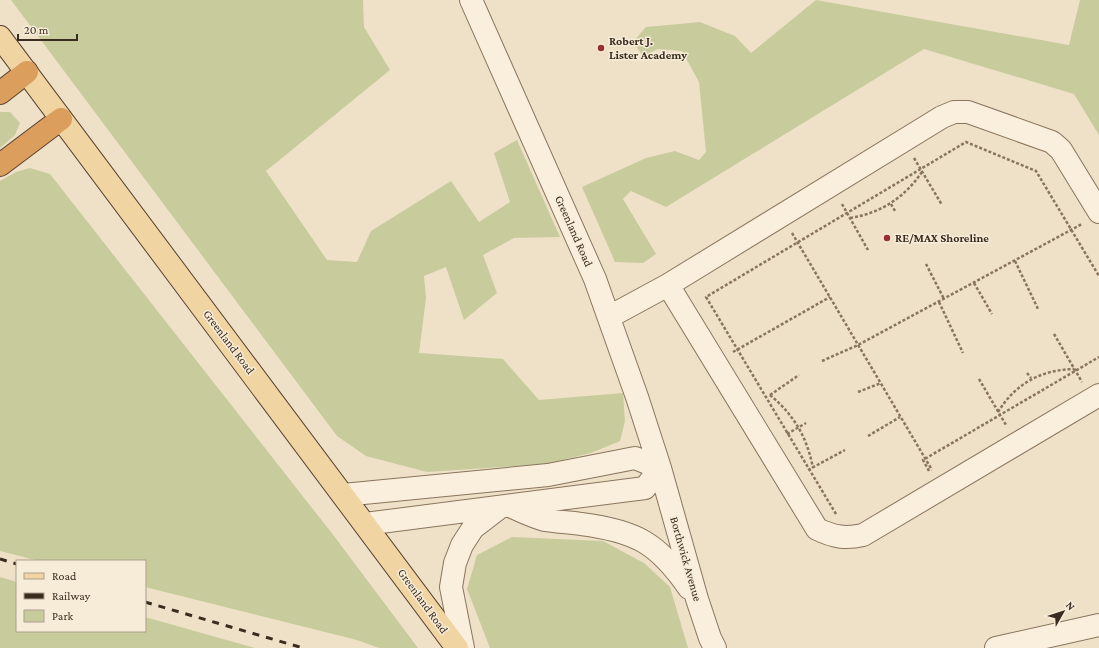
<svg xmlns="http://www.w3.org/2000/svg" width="1099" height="648" font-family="'Crimson Pro',serif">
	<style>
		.green { fill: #c8cc9c }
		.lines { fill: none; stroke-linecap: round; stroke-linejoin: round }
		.minor-casing { stroke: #8a745d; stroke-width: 24 }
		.major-casing { stroke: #584231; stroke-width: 24 }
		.highway-casing { stroke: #584231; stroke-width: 24 }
		.path { stroke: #8a745d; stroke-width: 2.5; stroke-dasharray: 3 2; stroke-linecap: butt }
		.minor { stroke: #f9efdc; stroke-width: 22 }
		.major { stroke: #f0d5a2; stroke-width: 22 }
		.highway { stroke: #db9e5c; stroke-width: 22 }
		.rail { stroke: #3b2c20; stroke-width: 3; stroke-dasharray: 7 7; stroke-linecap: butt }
		.poi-dot { fill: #982e32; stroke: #f6ecd8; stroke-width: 1.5 }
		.labels { text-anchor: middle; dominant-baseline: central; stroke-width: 3; stroke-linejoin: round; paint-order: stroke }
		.poi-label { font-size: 12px; font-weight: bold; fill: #3b2c20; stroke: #f6ecd8; text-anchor: start }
		.street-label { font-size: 12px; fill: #3b2c20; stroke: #f6ecd8 }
	</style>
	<rect width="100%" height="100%" fill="#eee1c8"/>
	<path class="green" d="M11,0h352l1,27 26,43 -124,101 61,89 30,2 14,-31 80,-50 28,41 31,-20 -16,-49 23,-13 43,97 -46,1 -31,17 14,38 -33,27 -18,-53 -22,9 2,22 -7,55 84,6 36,41 84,-7 2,28 -5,20 -29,12 -45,11 -119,8 -61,-16 -29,-20z
		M816,0l253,45 11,-45h19v135l-25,-41 -150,-45 -258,158 -35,-16 -8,8 33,55 -13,9 -28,-1 -33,-75 64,-29 29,-7 24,9 7,-8 -7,-70 -17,-31 -24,-2 -15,7 -10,-14 13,-15 54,-5 35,14 16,17z
		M0,112h10l10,11 -5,12 -15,13z
		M30,168l20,6 284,362 84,112h-39l-22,-8 -212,-53v-26h-106l-39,-10v-370l16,-9z
		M512,537l91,4 41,22 26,24 18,61h-198l-23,-59 10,-34z
		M0,577l17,5v49h128v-14l110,31h-255z"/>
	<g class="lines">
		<defs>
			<path id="minor" d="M471,0l124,279 42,118 23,71 37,131 13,39 5,10
				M668,285l149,244c17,8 28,10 46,6l236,-140
				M609,317l59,-32 274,-168 12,-5h14l84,30 9,8 38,62
				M343,495l205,-20 87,-17 25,10
				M510,506c11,5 23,11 35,14 11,2 24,2 36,4 55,7 77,19 108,64
				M365,524l280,-36 15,-20
				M463,648l-12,-61 4,-24 7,-18 11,-17 26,-20
				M996,648l103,-23"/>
			<path id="major" d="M0,37l457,611"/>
			<path id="highway" d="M0,93l27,-21
				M0,165l61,-46"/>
		</defs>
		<use href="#minor" class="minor-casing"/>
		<use href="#major" class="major-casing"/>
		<use href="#highway" class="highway-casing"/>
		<path class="path" d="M914,158l28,47
			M842,204l26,46
			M891,204l4,7
			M850,218c31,-5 54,-20 72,-46
			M792,233l140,237
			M1015,261l23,48
			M926,264l18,35
			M974,283l18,31
			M939,302l24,51
			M1054,334l28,48
			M733,352l97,-55
			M822,361l36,-16 224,-121
			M1027,373l4,5
			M979,379l27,46
			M858,392l23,-9
			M770,395c24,20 37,42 43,73
			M770,395l29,-20
			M998,412c18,-29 43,-42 76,-43
			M787,434l19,-11
			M868,436l32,-19
			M808,470l37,-20
			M929,471l-6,-11 176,-103
			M836,514l-130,-217 260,-155 70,29 63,105"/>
		<use href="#minor" class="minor"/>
		<use href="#major" class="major"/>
		<use href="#highway" class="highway"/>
		<path class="rail" d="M0,559l17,5
			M145,602l158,46"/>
	</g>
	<g class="poi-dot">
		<circle cx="601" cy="48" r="4"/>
		<circle cx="887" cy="238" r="4"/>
	</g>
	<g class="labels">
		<g class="poi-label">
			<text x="609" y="41">Robert J.<tspan x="609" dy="14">Lister Academy</tspan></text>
			<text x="895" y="238">RE/MAX Shoreline</text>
		</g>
		<g class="street-label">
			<text transform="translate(574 231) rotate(66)">Greenland Road</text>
			<text transform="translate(229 342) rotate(53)">Greenland Road</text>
			<text transform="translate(686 559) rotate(74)">Borthwick Avenue</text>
			<text transform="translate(423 601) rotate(54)">Greenland Road</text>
		</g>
	</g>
	<rect x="16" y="560" width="130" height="72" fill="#f6ecd8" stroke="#ab9f8e"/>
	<rect x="24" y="573" width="20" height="6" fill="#f0d5a2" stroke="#ab9f8e"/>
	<text x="52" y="580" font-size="12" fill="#3b2c20">Road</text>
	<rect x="24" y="593" width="20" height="6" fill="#3b2c20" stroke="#ab9f8e"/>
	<text x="52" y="600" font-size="12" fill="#3b2c20">Railway</text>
	<rect x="24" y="610" width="20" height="12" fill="#c8cc9c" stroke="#ab9f8e"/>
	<text x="52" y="620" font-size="12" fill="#3b2c20">Park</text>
	<g transform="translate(1063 612) rotate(51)" stroke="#f6ecd8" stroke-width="3" paint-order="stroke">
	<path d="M0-3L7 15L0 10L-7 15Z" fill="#3b2c20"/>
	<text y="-6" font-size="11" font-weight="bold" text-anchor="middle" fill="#3b2c20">N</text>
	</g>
	<path d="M18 34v6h59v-6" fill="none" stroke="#3b2c20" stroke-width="2"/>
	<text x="24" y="34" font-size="12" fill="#3b2c20" stroke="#f6ecd8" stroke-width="3" paint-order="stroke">20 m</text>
</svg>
